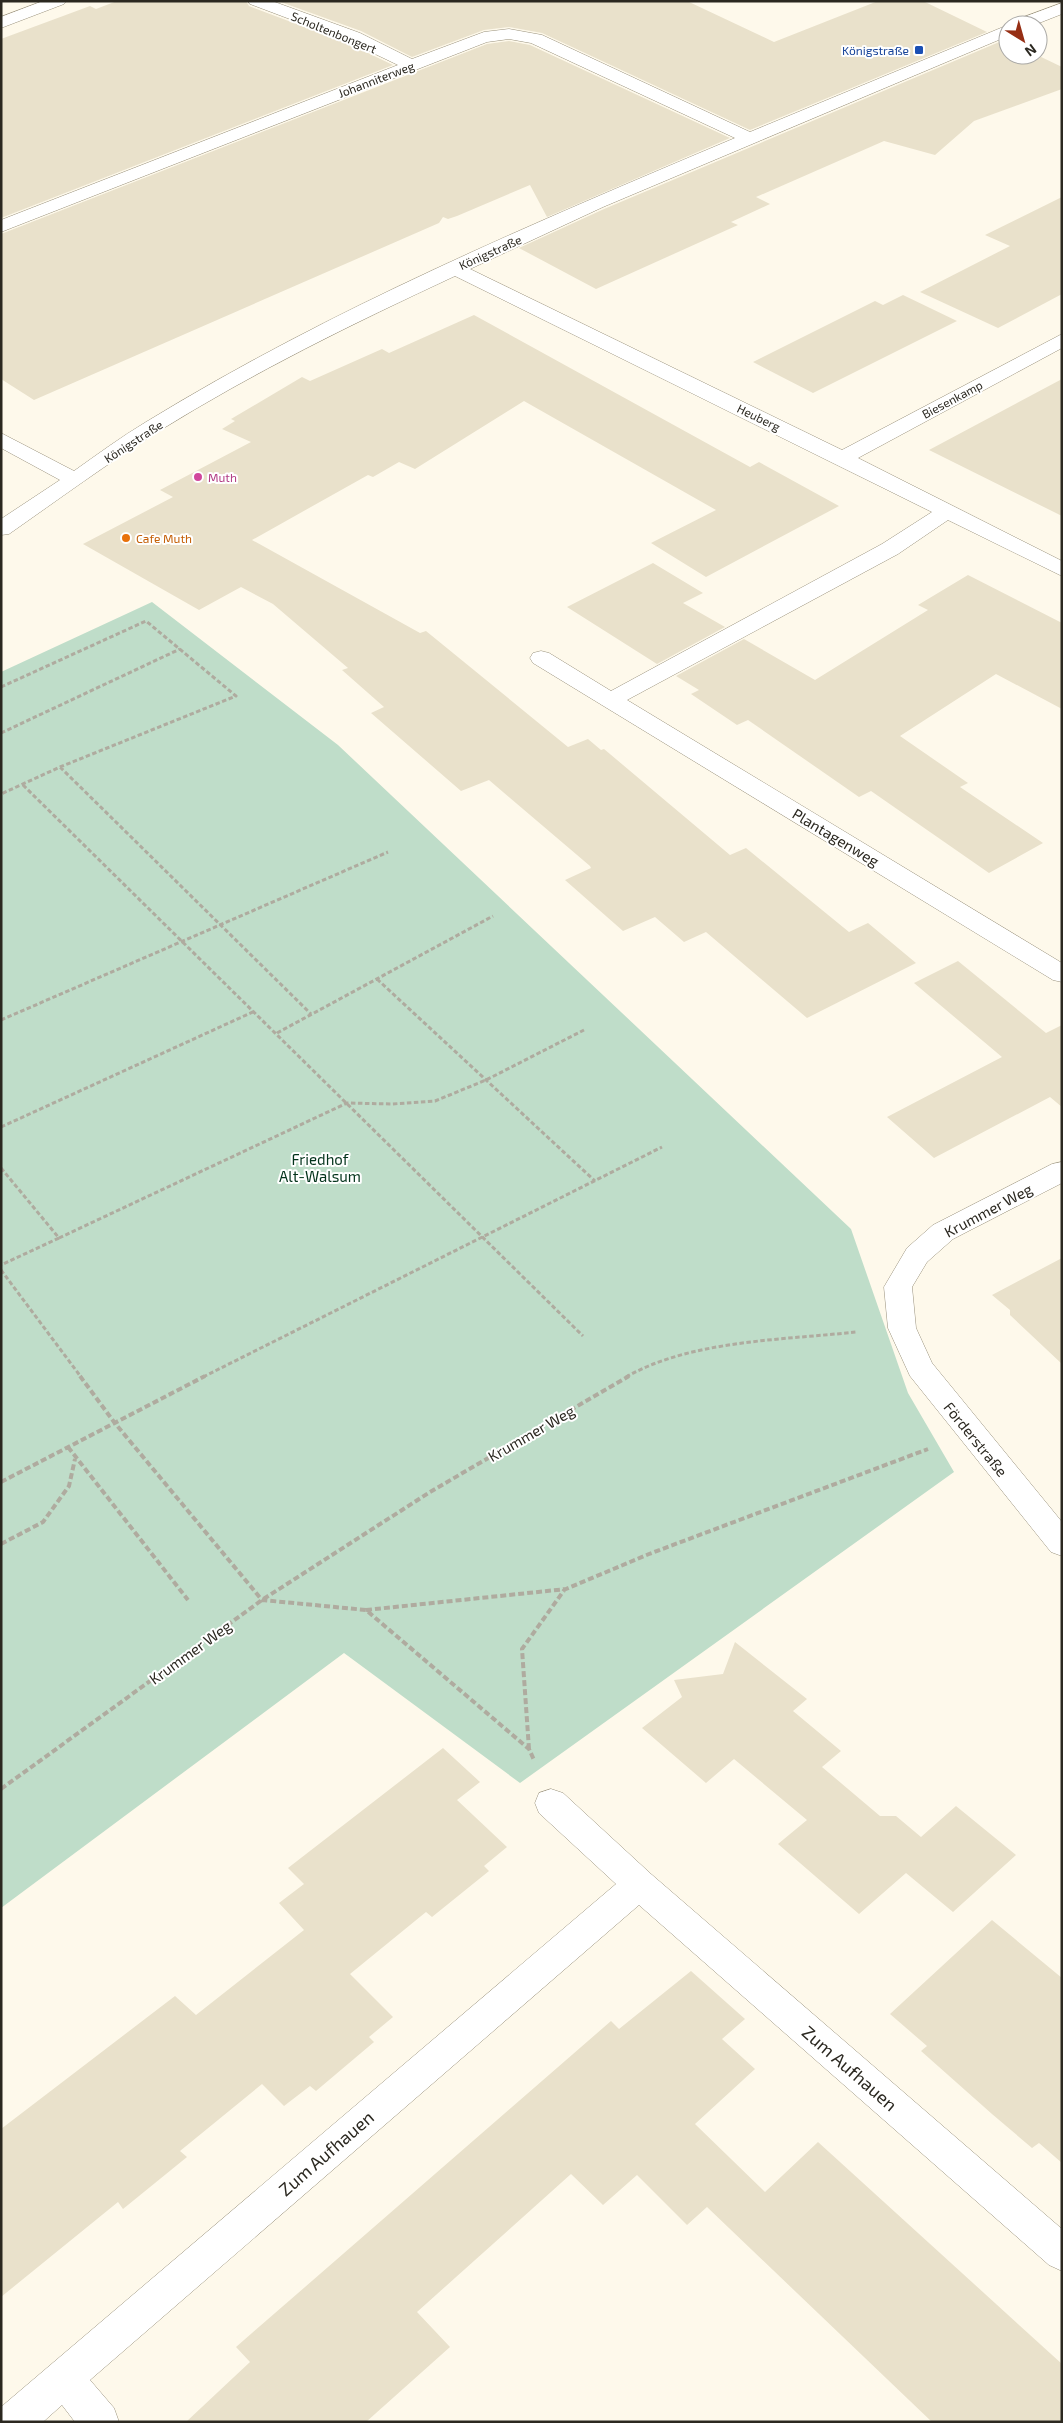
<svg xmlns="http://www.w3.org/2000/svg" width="1063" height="2423" font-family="'Exo 2',sans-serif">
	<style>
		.green { fill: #bfddc9 }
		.building { fill: #e9e1cb }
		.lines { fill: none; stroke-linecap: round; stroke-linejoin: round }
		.minor-casing { stroke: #99917c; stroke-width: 1 }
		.path-far1 { stroke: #afab9f; stroke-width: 3; stroke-dasharray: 4.5 2.5; stroke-linecap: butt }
		.path { stroke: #afab9f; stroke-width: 4; stroke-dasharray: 6 3; stroke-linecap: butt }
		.minor { fill: #fff; fill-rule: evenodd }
		.transit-dot { fill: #1a4fb4; stroke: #fff; stroke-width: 2 }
		.hotel-dot { fill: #d1479c; stroke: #fff; stroke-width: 2 }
		.food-dot { fill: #e8710a; stroke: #fff; stroke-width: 2 }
		.labels { text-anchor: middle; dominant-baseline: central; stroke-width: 4; stroke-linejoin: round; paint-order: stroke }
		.far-street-label { font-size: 12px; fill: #2b2820; stroke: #fff }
		.far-transit-label { font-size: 12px; fill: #164399; stroke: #fff; text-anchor: end }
		.far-hotel-label { font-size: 12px; fill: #b23c85; stroke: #fff; text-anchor: start }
		.far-food-label { font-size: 12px; fill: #c56008; stroke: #fff; text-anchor: start }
		.street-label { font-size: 15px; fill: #2b2820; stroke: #fff }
		.park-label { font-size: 15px; fill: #03331b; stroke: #fff }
		.near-street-label { font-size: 18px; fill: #2b2820; stroke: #fff }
	</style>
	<rect width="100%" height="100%" fill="#fef9eb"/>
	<path class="green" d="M152,602l186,143 513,484 57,164 46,79 -434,311 -176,-130 -343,255v-1236z"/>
	<path class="building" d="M117,1h129l3,5 98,37 46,22 -392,153v-179l89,-33 6,3z
		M278,1h409l87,41 104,-41h45l64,31 -237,98 -208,-97 -33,-6 -25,3 -72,27 -51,-26z
		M1004,40l4,1v14h29l25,12v22l-88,32 -39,34 -51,-14 -128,56 14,7 -39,18 7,3 -142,64 -77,-41 85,-39z
		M509,41l21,4 200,93 -183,79 -17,-32 -73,31 -9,3 -5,-2 -4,6 -405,177 -33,-21v-145l486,-190z
		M1062,197v97l-64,34 -78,-36 90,-46 -25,-11z
		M903,295l54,26 -144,72 -60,-31 122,-61 8,4z
		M474,315l276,152 9,-5 80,44 -133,71 -55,-34 65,-33 -192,-109 -109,68 -16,-7 -26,15 -5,-2 -116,65 168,93 6,-2 142,116 20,-8 13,11 3,-1 126,106 16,-7 103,84 19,-9 48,40 -109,55 -101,-86 -22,10 -29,-25 -32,14 -58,-51 26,-12 -1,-2 -101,-86 -28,11 -90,-78 13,-6 -42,-37 6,-2 -75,-64 -32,-17 -42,23 -116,-66 90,-47 -13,-7 91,-48 -29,-13 13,-8 -4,-2 71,-42 8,4 72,-32 7,4z
		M1062,379v137l-133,-66z
		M653,563l50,30 -20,10 42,24 -68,37 -90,-57z
		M968,575l94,48v86l-66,-35 -96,62 68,47 -8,4 83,56 -54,30 -118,-82 -12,6 -111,-77 -11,5 -46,-31 8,-4 -23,-14 68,-37 71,41 113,-70 -10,-5z
		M958,961l88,72 16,-8v82l-12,-10 -116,61 -47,-41 115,-60 -88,-74z
		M1062,1258v106l-52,-49v-5l-18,-15z
		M735,1642l72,57 -14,12 48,40 -19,16 58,49h16l25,21 35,-31 60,49 -63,57 -47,-39 -47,41 -81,-70 29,-24 -73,-61 -28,24 -64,-55 40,-31 -8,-17 49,-6z
		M443,1748l37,34 -23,18 50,47 -23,19 5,5 -57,46 -6,-5 -76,62 43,43 -24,20 5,5 -58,49 -6,-5 -26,20 -22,-22 -82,67 7,6 -64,52 -5,-7 -117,95v-168l174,-133 21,19 108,-85 -25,-27 25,-19 -16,-16z
		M992,1920l70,58v185l-23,-20 -7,5 -40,-34 -71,-63 6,-5 -37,-32z
		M691,1971l54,48 -23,20 33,30 -60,55 70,68 53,-50 244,222v58h-130l-225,-215 -20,18 -50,-50 -34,30 -32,-31 -154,138 33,35 -84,75h-180l64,-60 -14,-15 375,-326 8,8z"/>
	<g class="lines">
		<defs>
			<path id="minor" d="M43,1h23l-2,3 -63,24v-11z
				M248,1h24l88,32 52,26 72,-27 25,-3 33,6 208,97 258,-107v11l-405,171 -133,62 372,181 220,-116v14l-204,110 204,103v15l-114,-56 -50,34 -271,146 435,263v19l-9,-2 -520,-317 -3,-5 3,-5 8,-2 8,2 62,38 271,-147 50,-32 -477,-236c-101,47 -201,96 -296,155 -51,32 -100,68 -150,103l-8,1v-16l59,-39 -59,-32v-15l73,38c24,-17 47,-34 72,-49 186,-114 388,-199 589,-284l-204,-95 -22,-4 -22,3 -486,190v-12l397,-155 -50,-24 -98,-37z
				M1062,3v11l-28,11h-23l2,-4z
				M1062,1162v21l-109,56 -26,23 -15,25 4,41 16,35 130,159v34l-11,-4 -141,-176 -22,-48 -4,-41 23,-39 26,-23 119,-61z
				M551,1789l12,4 88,81 411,355v42l-13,-6 -410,-360 -549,475 24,28 5,14h-44l-13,-17 -19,17h-42v-15l615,-523 -77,-71 -4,-10 4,-10z"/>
		</defs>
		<use href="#minor" class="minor-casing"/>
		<path class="path-far1" d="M1,687l145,-66 90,75 -176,71 -59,27
			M1,733l179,-84
			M60,767l251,247
			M23,785l560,551
			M377,979l218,202
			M1,1020l387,-168
			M277,1033l216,-117
			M1,1127l254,-116
			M1,1168l58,70 -58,27
			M59,1238l288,-135 45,1 43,-3 51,-21 98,-50
			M1,1270l80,107
			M203,1377l459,-230
			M626,1377c65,-37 157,-37 230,-45"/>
		<path class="path" d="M80,1376l34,46 148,178 104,10 163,139 5,11
			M68,1447l120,153
			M1,1482l204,-106
			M1,1544l42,-22 26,-36 6,-27
			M366,1610l200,-21 83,-35 279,-105
			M529,1749l-7,-100 43,-60
			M1,1789l261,-189 168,-108 199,-116"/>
		<use href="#minor" class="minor"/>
	</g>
	<rect class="transit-dot" x="914" y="45" width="10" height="10" rx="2.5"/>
	<circle class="hotel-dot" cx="198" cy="477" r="5"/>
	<circle class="food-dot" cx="126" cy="538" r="5"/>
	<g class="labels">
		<g class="far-street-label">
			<text transform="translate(334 32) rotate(22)">Scholtenbongert</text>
			<text transform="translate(376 79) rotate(-21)">Johanniterweg</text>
			<text transform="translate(490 252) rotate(-24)">Königstraße</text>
			<text transform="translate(952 399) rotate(-28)">Biesenkamp</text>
			<text transform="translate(759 417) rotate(26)">Heuberg</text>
			<text transform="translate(133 441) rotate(-33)">Königstraße</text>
		</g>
		<g class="far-transit-label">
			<text x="909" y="50">Königstraße</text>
		</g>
		<g class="far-hotel-label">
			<text x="208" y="477">Muth</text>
		</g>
		<g class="far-food-label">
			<text x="136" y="538">Cafe Muth</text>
		</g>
		<g class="street-label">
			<text transform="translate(836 837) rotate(31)">Plantagenweg</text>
			<text transform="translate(988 1210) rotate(-28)">Krummer Weg</text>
			<text transform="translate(531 1433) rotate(-30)">Krummer Weg</text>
			<text transform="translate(976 1439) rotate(51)">Förderstraße</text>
			<text transform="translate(190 1652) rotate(-36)">Krummer Weg</text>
		</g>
		<g class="park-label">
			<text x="320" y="1159">Friedhof<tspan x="320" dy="17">Alt-Walsum</tspan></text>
		</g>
		<g class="near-street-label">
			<text transform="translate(850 2068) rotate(41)">Zum Aufhauen</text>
			<text transform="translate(326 2153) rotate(-41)">Zum Aufhauen</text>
		</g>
	</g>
	<rect width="1063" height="2423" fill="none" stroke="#2b2820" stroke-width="5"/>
	<g transform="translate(1023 40) rotate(143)"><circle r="24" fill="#ffffff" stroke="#aaa9a6"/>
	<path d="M0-4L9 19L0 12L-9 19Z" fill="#962e14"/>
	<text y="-8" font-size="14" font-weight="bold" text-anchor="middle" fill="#2b2820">N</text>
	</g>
</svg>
